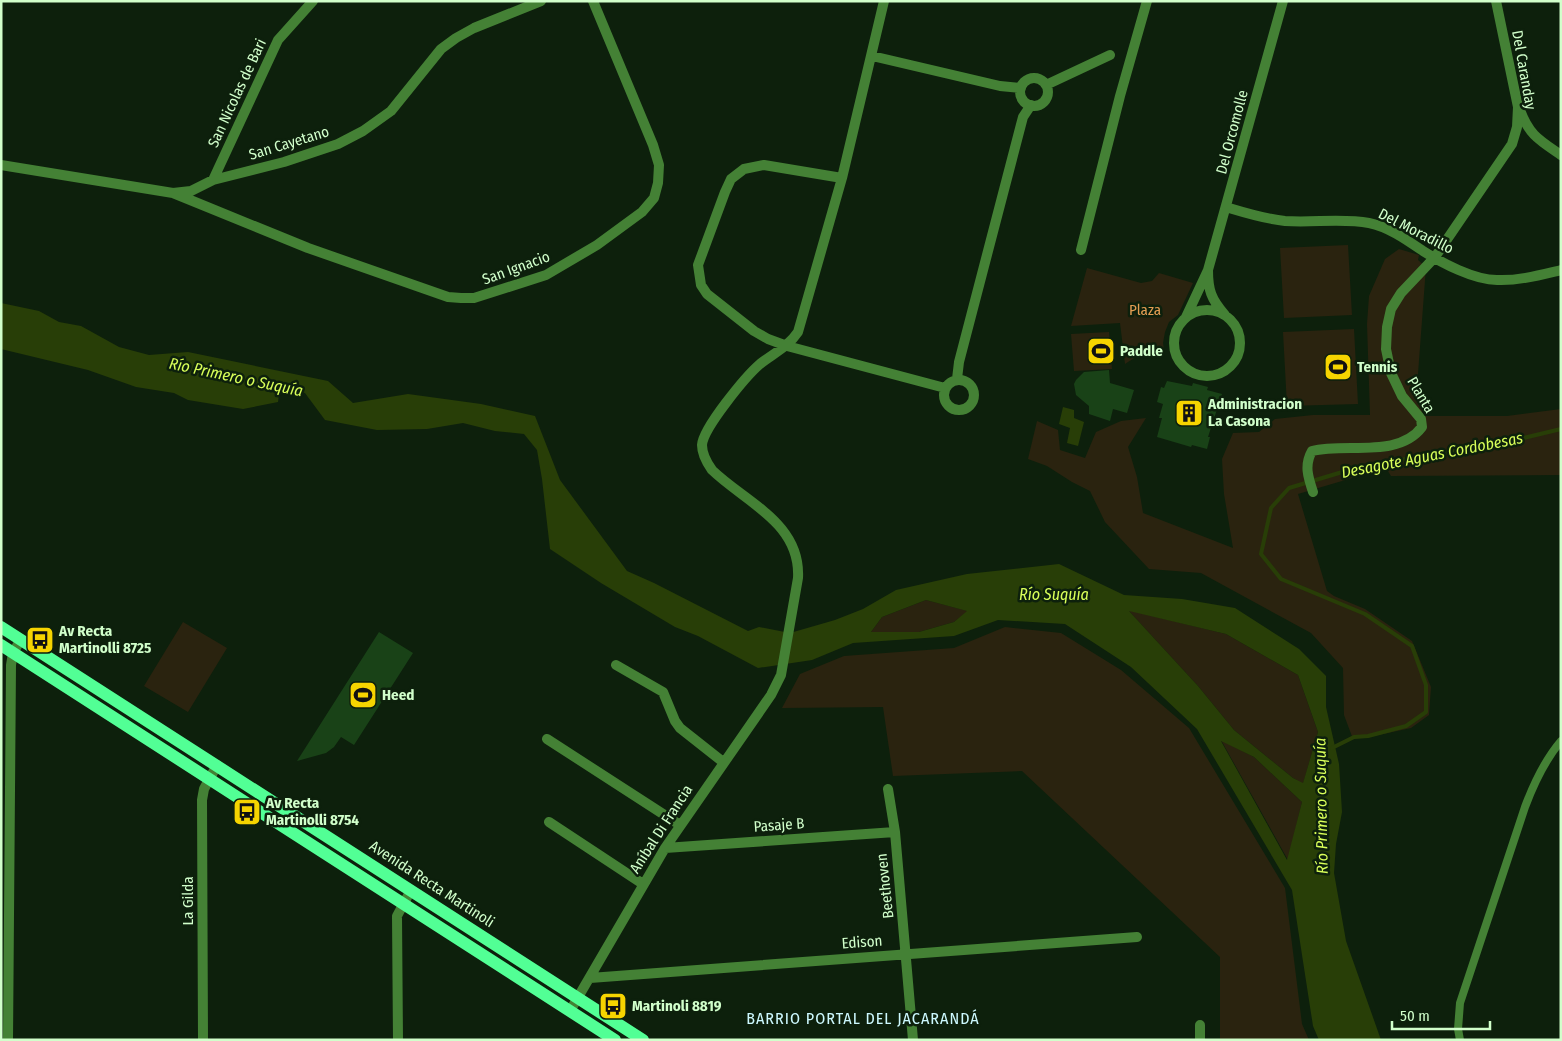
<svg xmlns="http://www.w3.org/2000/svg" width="1562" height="1041" font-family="'Fira Sans Condensed',sans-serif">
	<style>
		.green { fill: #2a230f }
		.water { fill: #283e07; fill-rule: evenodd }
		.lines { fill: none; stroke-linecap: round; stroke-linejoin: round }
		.stream { stroke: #283e07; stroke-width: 4 }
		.building { fill: #194217 }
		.service { stroke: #448135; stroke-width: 8 }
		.minor { stroke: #448135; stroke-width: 10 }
		.primary { stroke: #52ff95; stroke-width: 12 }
		.labels { text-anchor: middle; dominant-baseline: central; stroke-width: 5; stroke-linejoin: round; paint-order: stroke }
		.street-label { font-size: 15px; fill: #d1ffcb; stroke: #0d200c }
		.park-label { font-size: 15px; fill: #e39d53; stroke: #0d200c }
		.poi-label { font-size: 15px; font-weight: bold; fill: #d1ffcb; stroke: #0d200c; text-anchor: start }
		.water-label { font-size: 16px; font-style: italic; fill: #d9ff59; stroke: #0d200c }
		.neighbourhood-label { font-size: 16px; letter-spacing: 1px; fill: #cdf9ff; stroke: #0d200c }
	</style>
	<rect width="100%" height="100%" fill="#0d200c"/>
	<path class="green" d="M1348,245l4,70 -68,3 -4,-70z
		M1399,249l20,6 -1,5 8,7 -9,120 6,29h84l54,-7v66l-170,1 -5,-8 -88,26 29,97 7,5 31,13 47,32 19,46 -2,28 -18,13 -37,8 -21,3 -9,-24 -1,-47 -32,-35 -110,-60 -52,-4 -44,-47 -15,-31 -18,-9 -25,-16 -19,-7 9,-38 21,9 2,20 25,8 11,-26 25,-11 25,-3 -18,29 9,30 6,36 90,35 -9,-54 -2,-35 11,-26 26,-1 16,-13 38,-4h57l-3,-91 2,-28 16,-37z
		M1087,268l54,15 11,-2 7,-8 34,10 -15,32 -9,7 -4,10 -2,11 1,7c-15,0 -27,6 -39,14l-5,-41 -49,3z
		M1354,329l4,75 -71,2 -4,-74z
		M1109,332l3,37 -38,2 -3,-37z
		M926,600l42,11 -14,11 -35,10h-48l11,-15z
		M1128,610l98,24 72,41 20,57 -15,52 -10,-6 -59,-48 -36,-44z
		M183,622l44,26 -39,64 -44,-26z
		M1005,627l56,6 60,37 68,58 96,160 17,136 7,16h-89v-83l-198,-186 -129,5 -10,-69 -101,1 18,-34 44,-18 110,-8z
		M1221,740l33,17 48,45 -14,58z"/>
	<path class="water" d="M1,303l38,8 20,11 22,4 38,21 30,8 39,-3 140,29 25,22 55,-9 73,10 54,12 25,64 67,91 27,12 94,48 11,-4 31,6 45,-13 28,-11 33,-19 71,-16 92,-10 65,31 58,4 53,9 64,41 27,27v31l13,57 3,48 -6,32 -2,29 12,68 35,99h-62l-6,-14 -21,-136 -95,-161 -66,-62 -66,-43 -67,-4 -44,16 -101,7 -41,17 -54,8 -60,-32 -23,-9 -74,-44 -51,-34 -8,-70 -5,-29 -13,-16 -29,-3 -32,-8 -36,6 -50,1 -52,-10 -20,-27 -25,-6 -2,15 -35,7 -55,-9 -14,-7 -38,-6 -48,-17 -87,-21zM926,600l41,11 -13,11 -35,10h-48l11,-15zM1129,611l97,23 72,41 20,57 -15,51 -10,-5 -59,-48 -36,-44zM1221,741l33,16 48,45 -15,58z
		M1063,407l11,3v8l10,4 -6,24 -11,-3 3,-15 -11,-4z"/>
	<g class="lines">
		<path class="stream" d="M1332,748l22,-11 14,-1 38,-10 20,-14v-27l-14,-39 -47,-32 -84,-35 -20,-25 10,-46 18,-20 70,-21 148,-25 54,-13"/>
	</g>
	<path class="building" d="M1109,370l1,13 24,7 -7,23 -14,-4 -3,12 -21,-7v-8l-13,-11 -2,-11 2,-4 8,-8z
		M1167,381l25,5 1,-3 15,4 -1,3 15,4 -14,43h2l-3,12 -15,-4 -1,2 -34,-10 5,-19h-3l4,-14 -6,-2 4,-15 3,1z
		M379,632l34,21 -59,92 -13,-8 -7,10 -8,6 -29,8z"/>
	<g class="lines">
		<path class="service" d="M1460,1040l-2,-11 2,-26 65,-196c9,-24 19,-46 36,-66"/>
		<path class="minor" d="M872,56l128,30 21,2
			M1020 92a14 14 0 1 1 28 0a14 14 0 1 1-28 0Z
			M1046,85l64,-30
			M1520,110c9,25 19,30 41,45
			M1,165l172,28 18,-2 22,-11 71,-18 54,-18 25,-13 28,-20 50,-62 15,-11 18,-10 67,-27
			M842,178l-78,-13 -20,4 -13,10 -6,13 -27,73 3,20 6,9 47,37 14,8 19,7 158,42
			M213,180l65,-140 35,-39
			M173,193l135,55 140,49 13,1h13l72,-23 51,-30 45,-33 12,-14 4,-15 1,-18 -6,-20 -60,-144
			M1226,207c20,6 39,12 59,14 28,2 57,-3 84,2 20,4 38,17 54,28 19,12 51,29 74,29 21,1 43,-5 64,-10
			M1081,250l39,-154 27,-95
			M1208,270l75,-269
			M1174 343a33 33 0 1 1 66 0a33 33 0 1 1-66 0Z
			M1186,317l22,-47c0,20 3,29 17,45
			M957,379l2,-17 64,-245 8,-12
			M944 395a15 15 0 1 1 30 0a15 15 0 1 1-30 0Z
			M1313,492c-5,-15 -9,-27 -1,-41 33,-9 86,8 110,-24l-1,-8 -19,-23 -11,-23 -5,-24 1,-22 4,-18 10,-16 34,-36 77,-113 5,-17 1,-20 -22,-106
			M616,665l47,27 12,29 5,7 43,34
			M547,739l133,86
			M888,789l7,43 18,208
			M549,822l94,62
			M665,848l230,-16
			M590,978l547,-41
			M570,1011l95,-163 106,-153 10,-20 17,-97c3,-55 -53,-76 -86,-108 -5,-7 -10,-16 -10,-25 1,-17 44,-69 58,-81 14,-11 28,-17 38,-32l44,-154 42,-177
			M1200,1025v15
			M8,1040l3,-375 2,-12 8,-14
			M203,1040l-1,-240 2,-11 13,-24
			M398,1040l-1,-124 14,-26"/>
		<path class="primary" d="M1,627l642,413
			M1,645l614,395"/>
	</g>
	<defs>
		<symbol id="stadium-square" viewBox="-11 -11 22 22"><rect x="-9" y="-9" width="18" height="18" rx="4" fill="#f6d400" stroke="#0d200c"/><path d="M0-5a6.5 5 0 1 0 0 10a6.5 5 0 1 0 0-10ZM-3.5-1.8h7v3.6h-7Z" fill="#111"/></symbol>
		<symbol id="building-square" viewBox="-11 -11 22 22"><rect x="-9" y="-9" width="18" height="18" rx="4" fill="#f6d400" stroke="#0d200c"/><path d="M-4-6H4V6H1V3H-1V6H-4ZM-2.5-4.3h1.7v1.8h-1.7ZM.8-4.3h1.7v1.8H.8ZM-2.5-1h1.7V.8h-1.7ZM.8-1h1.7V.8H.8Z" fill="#111"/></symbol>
		<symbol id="bus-square" viewBox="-11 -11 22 22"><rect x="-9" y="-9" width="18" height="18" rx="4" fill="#f6d400" stroke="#0d200c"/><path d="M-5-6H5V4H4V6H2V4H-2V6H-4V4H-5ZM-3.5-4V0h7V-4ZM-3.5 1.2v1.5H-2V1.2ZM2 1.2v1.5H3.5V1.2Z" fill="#111"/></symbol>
	</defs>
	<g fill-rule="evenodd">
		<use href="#stadium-square" x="1085" y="335" width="32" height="32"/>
		<use href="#stadium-square" x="1322" y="351" width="32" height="32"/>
		<use href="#building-square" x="1173" y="397" width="32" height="32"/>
		<use href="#bus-square" x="24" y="624" width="32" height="32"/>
		<use href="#stadium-square" x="347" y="679" width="32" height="32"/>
		<use href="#bus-square" x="231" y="796" width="32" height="32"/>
		<use href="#bus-square" x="597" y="990" width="32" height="32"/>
	</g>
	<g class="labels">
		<g class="street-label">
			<text transform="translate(1524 70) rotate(80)">Del Caranday</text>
			<text transform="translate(237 93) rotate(-65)">San Nicolas de Bari</text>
			<text transform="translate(1232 132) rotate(-75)">Del Orcomolle</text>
			<text transform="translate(289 143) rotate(-17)">San Cayetano</text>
			<text transform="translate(1416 231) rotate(27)">Del Moradillo</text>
			<text transform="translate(516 268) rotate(-20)">San Ignacio</text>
			<text transform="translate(1421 395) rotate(59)">Planta</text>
			<text transform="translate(779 825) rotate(-4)">Pasaje B</text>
			<text transform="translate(661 829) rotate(-57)">Aníbal Di Francia</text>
			<text transform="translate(432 884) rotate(33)">Avenida Recta Martinoli</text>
			<text transform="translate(885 886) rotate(-96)">Beethoven</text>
			<text transform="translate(188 901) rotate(-90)">La Gilda</text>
			<text transform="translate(862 942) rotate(-4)">Edison</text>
		</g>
		<g class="park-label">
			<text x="1145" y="310">Plaza</text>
		</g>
		<g class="poi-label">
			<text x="1120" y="351">Paddle</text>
			<text x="1357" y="367">Tennis</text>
			<text x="1208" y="404">Administracion<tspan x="1208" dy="17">La Casona</tspan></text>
			<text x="59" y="631">Av Recta<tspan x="59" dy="17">Martinolli 8725</tspan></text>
			<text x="382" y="695">Heed</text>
			<text x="266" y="803">Av Recta<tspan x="266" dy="17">Martinolli 8754</tspan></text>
			<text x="632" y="1006">Martinoli 8819</text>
		</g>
		<g class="water-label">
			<text transform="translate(236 377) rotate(12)">Río Primero o Suquía</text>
			<text transform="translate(1432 455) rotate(-11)">Desagote Aguas Cordobesas</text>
			<text x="1054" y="594">Río Suquía</text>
			<text transform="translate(1321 806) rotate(-91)">Río Primero o Suquía</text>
		</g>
		<g class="neighbourhood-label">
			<text x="863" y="1018">BARRIO PORTAL DEL JACARANDÁ</text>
		</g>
	</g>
	<rect width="1562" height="1041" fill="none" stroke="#d1ffcb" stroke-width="5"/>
	<path d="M1392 1021v8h98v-8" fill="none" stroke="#d1ffcb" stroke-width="2.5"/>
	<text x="1400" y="1021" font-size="15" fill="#d1ffcb" stroke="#0d200c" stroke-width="4" paint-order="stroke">50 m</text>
</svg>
